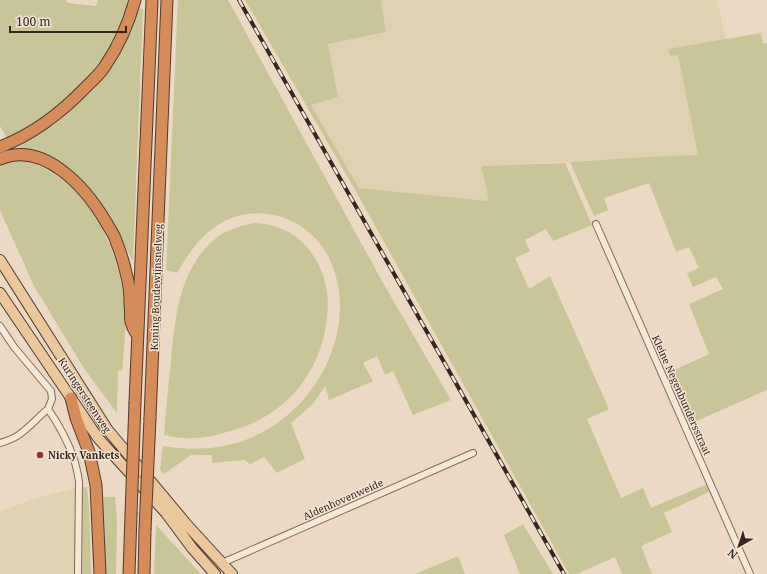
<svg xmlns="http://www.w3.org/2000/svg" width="767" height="574" font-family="'Noto Serif',serif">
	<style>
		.farmland { fill: #e0d1b2 }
		.green { fill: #c8c698 }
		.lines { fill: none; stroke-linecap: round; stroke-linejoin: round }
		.street-casing { stroke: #846b5c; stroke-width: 8 }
		.primary-casing { stroke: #523a30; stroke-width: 12 }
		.highway-casing { stroke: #523a30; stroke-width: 13 }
		.street { stroke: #f6e8d6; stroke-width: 6 }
		.primary { stroke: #ebc79e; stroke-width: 10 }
		.highway { stroke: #d48c5a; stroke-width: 11 }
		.rail-casing { stroke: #35261f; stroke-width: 4 }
		.rail { stroke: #f3e4d3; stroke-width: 2.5; stroke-dasharray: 8; stroke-linecap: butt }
		.highway-bridge-casing { stroke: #523a30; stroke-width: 13; stroke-linecap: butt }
		.highway-bridge { stroke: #d48c5a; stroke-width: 11 }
		.poi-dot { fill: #8e303f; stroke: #f3e4d3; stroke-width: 1.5 }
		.labels { text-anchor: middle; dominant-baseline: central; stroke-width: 3; stroke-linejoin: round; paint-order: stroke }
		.street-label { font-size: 10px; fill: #35261f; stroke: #f3e4d3 }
		.poi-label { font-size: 10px; font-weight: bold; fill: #35261f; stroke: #f3e4d3; text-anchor: start }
	</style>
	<rect width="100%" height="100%" fill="#ebd9c4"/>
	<path class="farmland" d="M381,0h336l9,40 -58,9 10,5 20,101 -217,11 8,35 -130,-13 -48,-83 27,-8 -10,-53 58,-12z
		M75,488l-1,86h-74v-62l30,-12z"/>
	<path class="green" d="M0,0h66l2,3 28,3 2,-6h31c-12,42 -31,68 -61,98 -10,10 -20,20 -33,28 -8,5 -19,8 -28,12l-7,-12z
		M178,0h50l154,281 69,119 -38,15 -20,-44 -8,4 -8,-19 -14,7 10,18 -44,19 -4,-14 -12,18 -22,19 14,36 -28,14 -13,-16 -14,7 -5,-4 -33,3v-8h-21l-27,19 -4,-4 3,-24c46,8 91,-1 127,-33 43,-38 66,-105 37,-159 -20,-36 -68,-52 -104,-32 -22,12 -34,31 -46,51l-11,-3z
		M245,0h136l5,32 -58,12 10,53 -27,8 48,83 130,13 -8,-35 84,-3 27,62 -39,16 -7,-12 -21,11 5,11 -15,7 14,31 21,-13 59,133 -22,10 34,79 22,-10 8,20 56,-24 4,7 -47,22 8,19 -31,14 11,28h-30l-7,-17 -38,17h-8l-215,-386z
		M137,8l6,1 -10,252 -27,-48 -28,-35 -20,-17 -23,-10 -22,-1 44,-27 37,-34 24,-38z
		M761,33l2,11 4,-1v347l-75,33 -24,-50 41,-19 -20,-50 34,-15 -7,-12 -23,10 -6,-14 12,-5 -10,-21 -13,5 -27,-69 -45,15 4,12 -14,6 -24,-54 78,-5 50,-2 -20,-100 -8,1 -2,-7z
		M24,160c60,17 94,83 100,141 3,23 0,47 -2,70h-4l-1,42 -32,-43 -51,-84 -31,-69 -3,-7v-46l11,-3z
		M253,223c21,0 40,8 54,24 17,21 23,43 20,70 -6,59 -44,101 -100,115 -14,4 -28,7 -42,6 -7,0 -14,-2 -21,-3 2,-25 4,-49 7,-73 4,-46 8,-96 48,-126 10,-7 23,-10 34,-13z
		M87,487l2,18 2,69h-17l1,-86z
		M102,497h13l2,23 -1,54h-12z
		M523,524l30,50h-33l-16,-39z
		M156,525l45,49h-47z
		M458,556l7,18h-50z"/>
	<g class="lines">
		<defs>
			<path id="street" d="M596,224l154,350
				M0,326l14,21 37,44 1,8 -4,10
				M48,409c15,22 28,46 31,73l-1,92
				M0,443c7,-2 14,-4 20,-9 10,-7 18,-17 28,-25
				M222,563l251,-110"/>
			<path id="primary" d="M0,260l107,169 81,97 44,48
				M0,293l98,145 68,75 26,35 23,26"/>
			<path id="highway" d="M0,147c34,-13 61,-34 86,-60 7,-7 14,-13 19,-21 13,-19 24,-44 30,-66
				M0,159c44,-19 86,29 106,63 3,6 8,12 10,19 4,10 8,22 10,32 3,10 4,21 4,31 1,5 0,12 1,18 1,4 3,8 5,11
				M71,398l5,20 13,34 7,33 4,89
				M135,402l17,-402
				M150,418l17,-418
				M129,574l2,-59
				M144,574l1,-44"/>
		</defs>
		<use href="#street" class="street-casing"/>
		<use href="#primary" class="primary-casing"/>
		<use href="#highway" class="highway-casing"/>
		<use href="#street" class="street"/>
		<use href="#primary" class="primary"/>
		<use href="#highway" class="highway"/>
		<defs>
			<path id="rail" d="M239,0l325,574"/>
		</defs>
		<use href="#rail" class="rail-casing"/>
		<use href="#rail" class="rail"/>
		<defs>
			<path id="highway-bridge" d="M131,515l4,-113
				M145,530l5,-112"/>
		</defs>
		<use href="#highway-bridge" class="highway-bridge-casing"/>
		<use href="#highway-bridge" class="highway-bridge"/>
	</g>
	<circle class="poi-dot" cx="40" cy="455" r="4"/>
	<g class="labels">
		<g class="street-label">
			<text transform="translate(156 287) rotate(-88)">Koning Boudewijnsnelweg</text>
			<text transform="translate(85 395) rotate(57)">Kuringersteenweg</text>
			<text transform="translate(682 395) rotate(66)">Kleine Negenbundersstraat</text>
			<text transform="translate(343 499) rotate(-24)">Aldenhovenweide</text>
		</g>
		<g class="poi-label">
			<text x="48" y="455">Nicky Vankets</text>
		</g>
	</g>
	<g transform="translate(739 546) rotate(219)" stroke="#f3e4d3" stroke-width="3" paint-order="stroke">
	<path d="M0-3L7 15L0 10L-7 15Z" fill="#35261f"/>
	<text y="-6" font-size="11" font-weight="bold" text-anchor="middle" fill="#35261f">N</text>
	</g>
	<path d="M10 26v6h116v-6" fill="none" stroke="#35261f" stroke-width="2"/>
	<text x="16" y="26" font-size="12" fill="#35261f" stroke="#f3e4d3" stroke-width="3" paint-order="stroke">100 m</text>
</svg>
